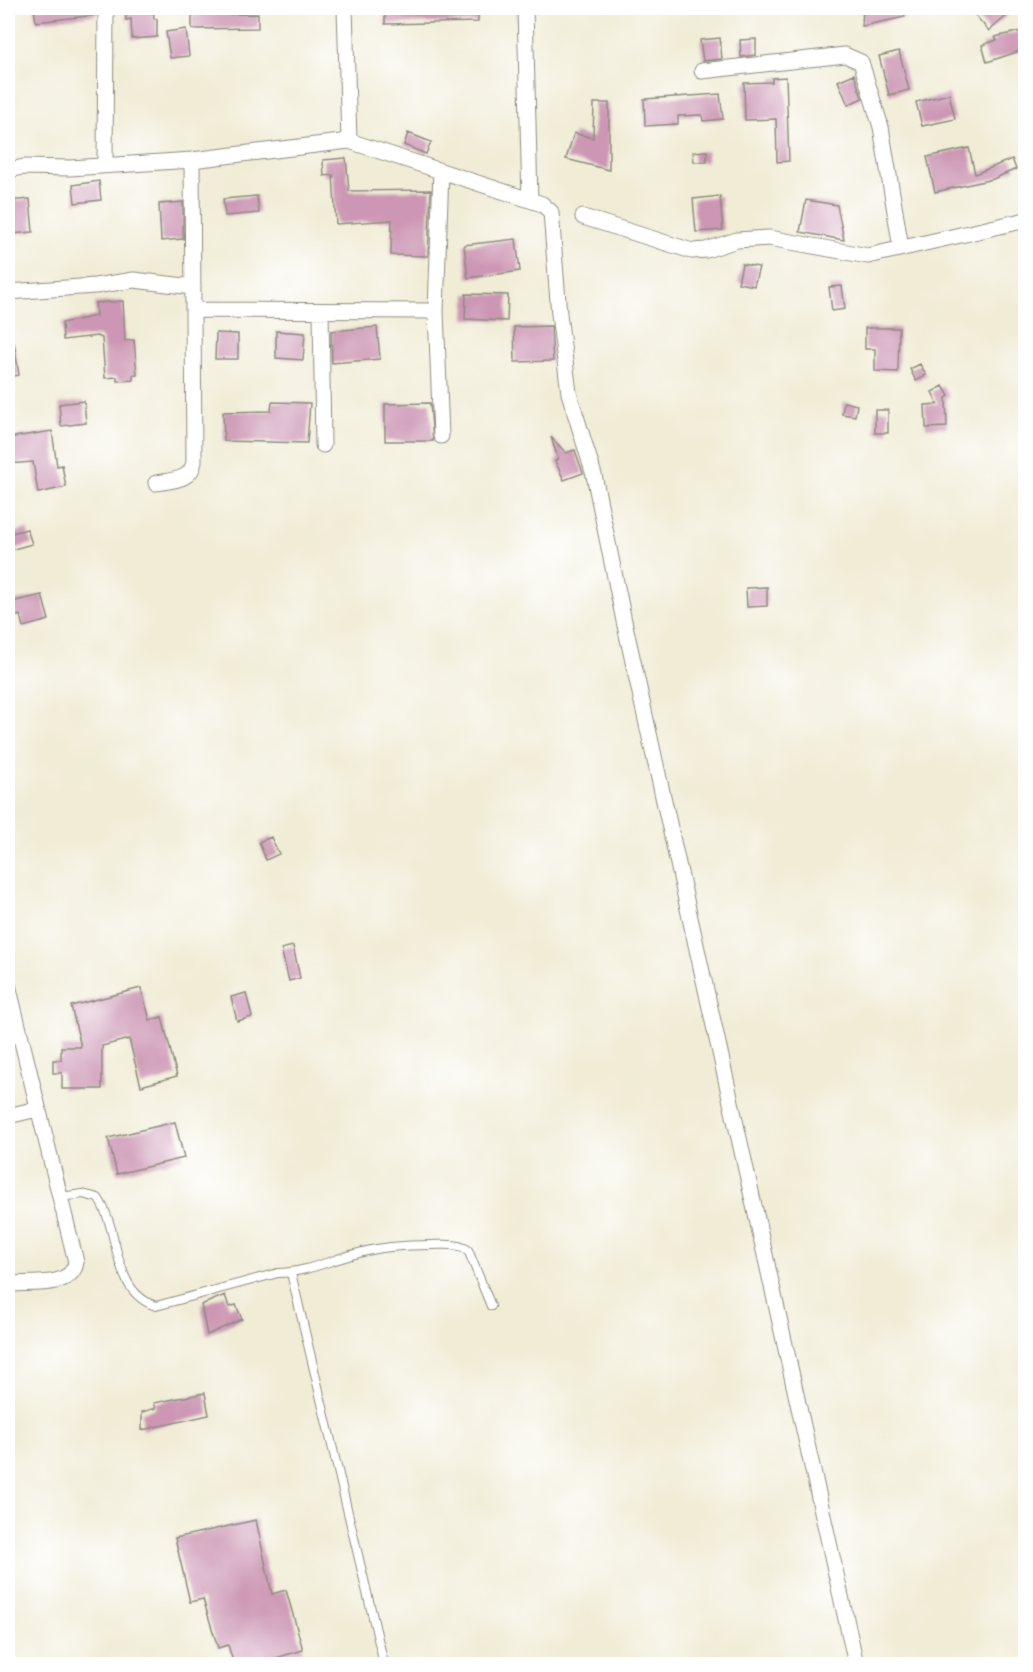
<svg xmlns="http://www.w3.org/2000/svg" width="1033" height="1672" font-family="'Libre Caslon Text',serif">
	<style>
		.building { fill: #cc96b4 }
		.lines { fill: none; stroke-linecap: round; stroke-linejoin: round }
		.lane-casing { stroke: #8e8c80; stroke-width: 10 }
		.street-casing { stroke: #8e8c80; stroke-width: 17 }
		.lane { stroke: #fff; stroke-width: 8 }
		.street { stroke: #fff; stroke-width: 15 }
	</style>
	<rect width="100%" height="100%" fill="#fff"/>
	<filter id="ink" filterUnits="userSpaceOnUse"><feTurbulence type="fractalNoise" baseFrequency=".0167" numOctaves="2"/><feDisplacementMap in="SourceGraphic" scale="12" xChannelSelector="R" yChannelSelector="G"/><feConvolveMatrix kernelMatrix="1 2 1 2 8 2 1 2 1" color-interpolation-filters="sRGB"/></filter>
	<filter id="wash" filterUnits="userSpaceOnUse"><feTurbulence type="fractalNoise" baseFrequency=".008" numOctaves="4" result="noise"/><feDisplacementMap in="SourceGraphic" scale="24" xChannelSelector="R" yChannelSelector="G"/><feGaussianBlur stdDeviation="1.35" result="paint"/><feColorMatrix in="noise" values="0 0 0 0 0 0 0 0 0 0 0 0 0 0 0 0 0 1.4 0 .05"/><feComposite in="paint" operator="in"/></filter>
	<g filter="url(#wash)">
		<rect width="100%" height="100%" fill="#f0ecd6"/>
		<g id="blocks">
			<path class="building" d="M34,8h61l1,7 -60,7z
				M125,8h28l1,11h3v18l-25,2 -1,-20 -5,1z
				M385,8h93v14l-93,2z
				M863,8h40l2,9 -43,9z
				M969,8h35l5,6 -20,17z
				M258,14v14l-66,1v-14z
				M186,29l3,27 -19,2 -4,-26z
				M1026,30v19l-39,13 -5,-17 15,-5 -2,-3z
				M720,38l2,21 -19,2 -3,-21z
				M756,39v16l-15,2 -1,-17z
				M899,51l10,39 -20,5 -10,-39z
				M854,74l8,24 -14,7 -10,-24z
				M786,77l3,84 -12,1 -1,-43 -31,1 -1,-37 28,-1v-4z
				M720,94l3,25 -20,2 -1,-6 -24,1v8l-33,2 -1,-27z
				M949,94l6,25 -33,7 -6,-24z
				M594,103h15v67l-43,-11 8,-26 19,5z
				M408,133l23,9 -5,12 -22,-9z
				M969,148l6,26 37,-15 4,10 -23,10 -58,13 -8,-35z
				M707,151v11h-13l-1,-10z
				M346,158l3,33 82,-1 -3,66 -37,-1 1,-35 -56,4 -3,-49 -9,1 -1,-16z
				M99,181l2,19 -26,3 -2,-18z
				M257,196l2,17 -34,3 -2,-17z
				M720,196l3,34 -27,2 -3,-33z
				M30,199l3,33 -22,2 -3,-33z
				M806,200l31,5 7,35 -44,-8z
				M183,202v37l-22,2 -2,-37z
				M516,239l4,32 -52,7 -4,-33z
				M742,264l17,3 -5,19 -16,-3z
				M842,286l3,23 -13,2 -3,-24z
				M466,294l42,1 -1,26 -42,-2z
				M123,301l2,40 9,-1 3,35h-4v5l-16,1v-4l-12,1 -3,-40 -5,-2 -34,4 -1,-17 34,-7 -1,-13z
				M551,326l2,35 -38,1 -1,-35z
				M377,327l3,32 -48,4 -1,-32z
				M865,328h34l-1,44 -23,-1v-22h-10z
				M276,331l29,2 -2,27 -27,-2z
				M216,333l22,1v25h-23z
				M8,343h6l5,32 -11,2z
				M920,364l6,11 -10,6 -6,-12z
				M943,386l6,10 -3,2 1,29 -21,1 -1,-23 13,-1 -6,-12z
				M84,401l2,22 -25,3 -2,-22z
				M272,402l38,1 -3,40 -83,-2 -1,-29 48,-1z
				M844,402l13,3 -2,11 -13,-2z
				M430,403l3,38h-48v-37z
				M875,410h13v23h-13z
				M52,431l5,35 5,-1 4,22 -28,6 -5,-31 -25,2v-26z
				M551,437l15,16 9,-3 8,23 -19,7 -9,-19 3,-2z
				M27,529l5,15 -22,6 -2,-16z
				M767,587v19l-20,1 -1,-19z
				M42,595l7,25 -26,7 -3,-12 -5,2 -4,-15z
				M271,837l8,17 -13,6 -7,-18z
				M293,946l7,32 -11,3 -8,-32z
				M141,988l9,32 12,-3 15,59 -36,10 -12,-47 -27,7v43h-40v-16h-9v-13h8v-13h20l-10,-41z
				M246,993l6,24 -15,4 -6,-24z
				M175,1122l9,36 -67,16 -9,-36z
				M225,1295l4,12 7,-2 6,14 -35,16 -6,-30z
				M205,1393l4,22 -67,15v-18l14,-4 -2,-5z
				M256,1520l16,74 14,-4 17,60 -51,15h-18l-6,-20 -10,3 -15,-49 -13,3 -15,-64z"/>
		</g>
	</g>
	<g filter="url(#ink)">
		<use href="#blocks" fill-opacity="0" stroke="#8e8c80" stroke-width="1.5"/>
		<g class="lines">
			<defs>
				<path id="lane" d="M60,1197l23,-3 15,4c23,33 13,94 58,108l122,-33c28,0 54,-14 81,-20 24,-7 49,-8 73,-8 12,0 26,-2 36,5l23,56
					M291,1273l93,391"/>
				<path id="street" d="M345,8l4,133
					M525,8l5,192
					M702,71l143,-16 16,7 20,65 20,121
					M105,165l1,-157
					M8,170l16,-3 46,1 122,-8 157,-19 193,63 9,8 8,102 10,79 25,82 30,146 232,1043
					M583,217l109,34 14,-1 31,-10 32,-2 99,18 158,-36
					M8,292l87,-6 39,-6 59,7
					M193,310l243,1
					M321,311l2,134
					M441,436l-5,-125 5,-140
					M156,483c16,-3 35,-2 38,-21l-2,-302
					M8,985l68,277c-4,27 -47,20 -68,22
					M8,1116l29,-7"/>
			</defs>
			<use href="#lane" class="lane-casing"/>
			<use href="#street" class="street-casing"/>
			<use href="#lane" class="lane"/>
			<use href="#street" class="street"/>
		</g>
	</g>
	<rect width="1033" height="1672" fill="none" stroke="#fff" stroke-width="30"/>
</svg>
